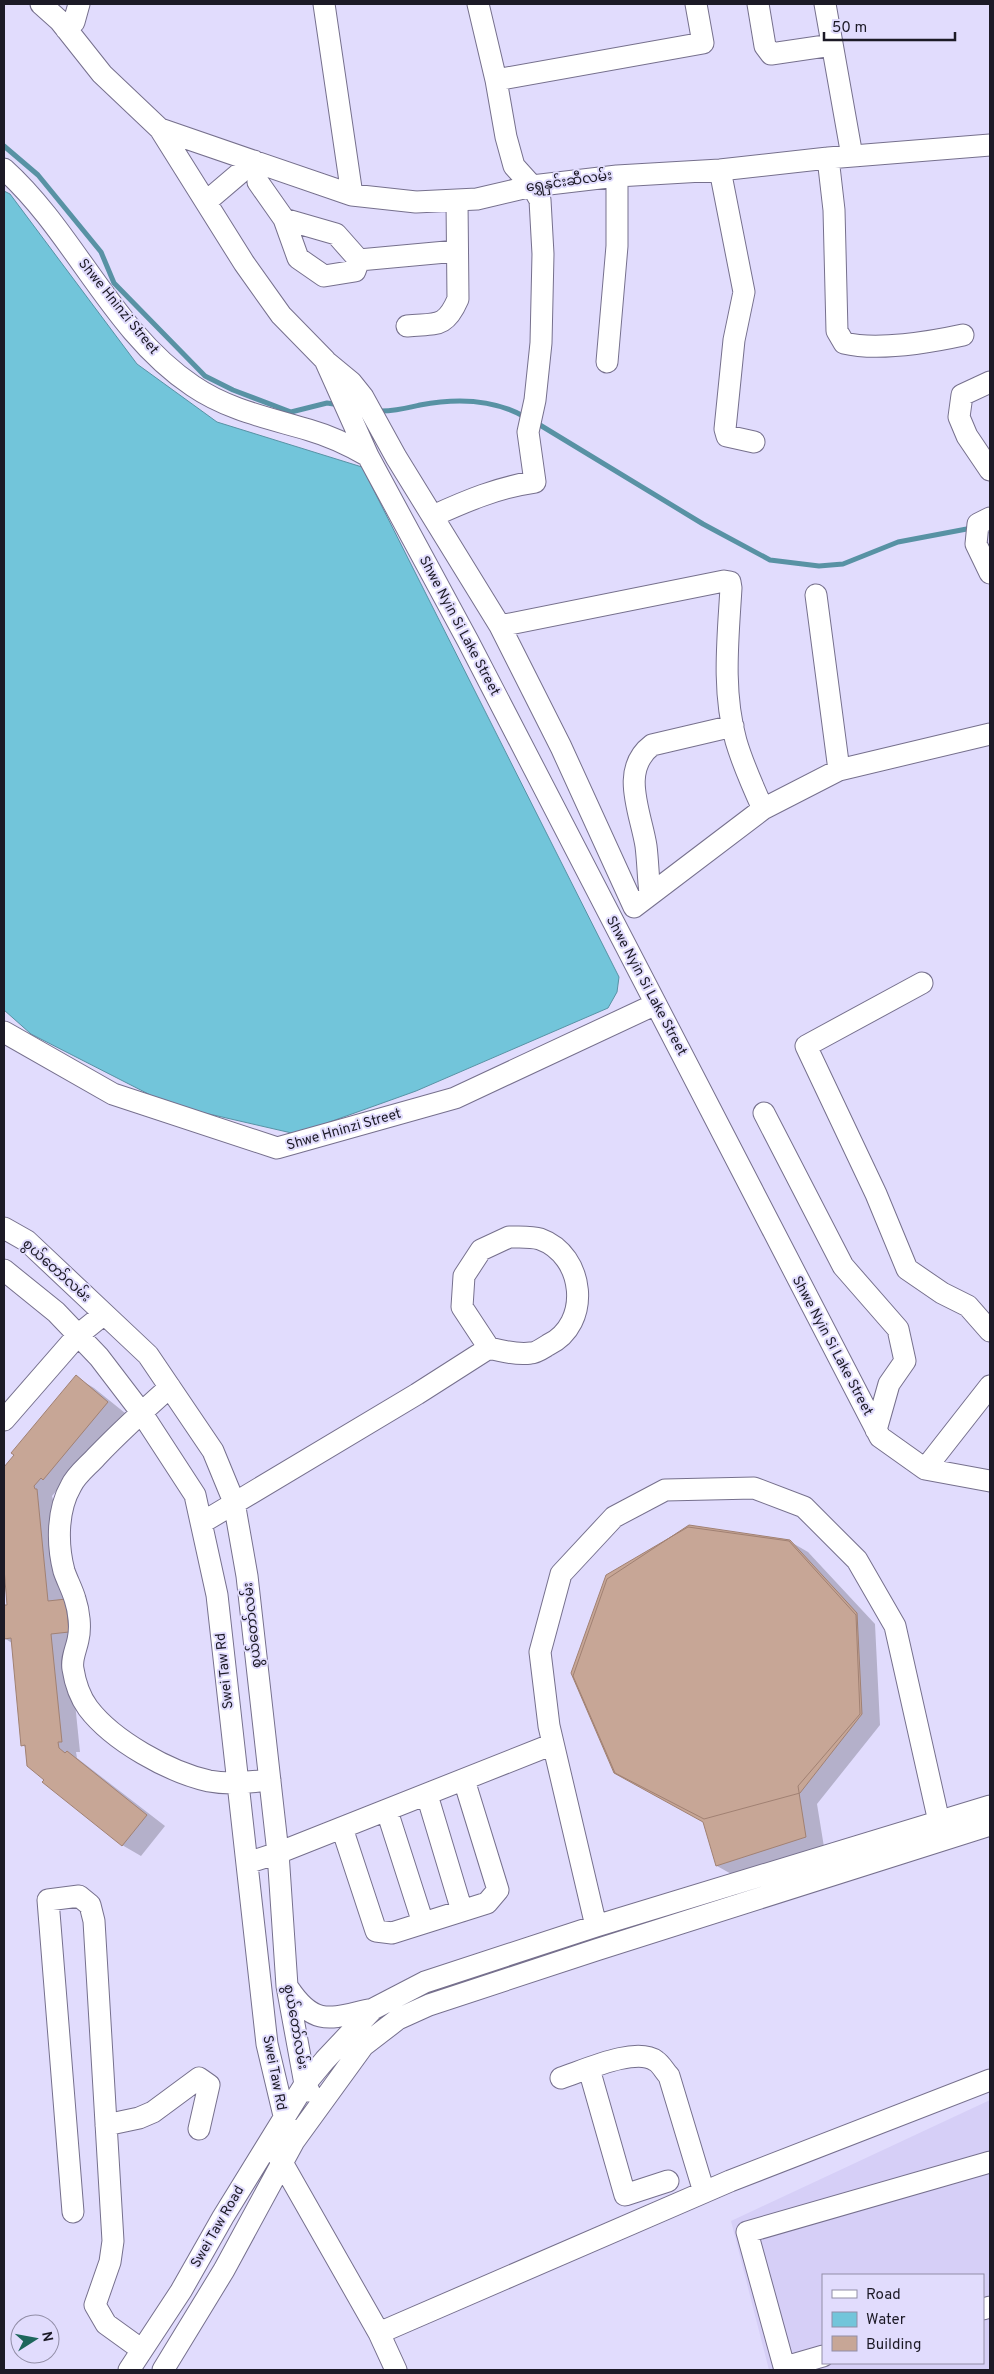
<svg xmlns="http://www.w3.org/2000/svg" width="994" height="2374" font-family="Overpass,'Noto Sans Myanmar',sans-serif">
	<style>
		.built { fill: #d6cff7; fill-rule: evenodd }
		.water { fill: #72c5da; stroke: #5892a4 }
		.shadow { fill: #0003 }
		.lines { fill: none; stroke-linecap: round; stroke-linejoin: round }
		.stream { stroke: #5892a4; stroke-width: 5 }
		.building { fill: #c7a696; stroke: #a18173 }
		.minor-casing { stroke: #76708d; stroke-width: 23 }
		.minor { stroke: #fff; stroke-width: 21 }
		.labels { text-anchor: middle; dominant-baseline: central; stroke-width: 4; stroke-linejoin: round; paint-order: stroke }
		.street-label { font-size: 14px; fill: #1c1a26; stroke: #e1dcfd }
	</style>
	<rect width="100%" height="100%" fill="#e1dcfd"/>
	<path class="built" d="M990,2100v270h-221l-38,-149zM823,2275h160v88h-160z"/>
	<path class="water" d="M4,191l6,3 127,170 80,58 145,45 257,510 -2,15 -9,16 -192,83 -120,43 -126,-29 -139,-71 -27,-24z"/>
	<path class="shadow" d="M76,1377l18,11 31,25 -73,83 32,115 -15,33 11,108h-4l1,6 88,68 -24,30 -19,-11 -76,-66 -19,-31 -5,-3 -10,-102 -8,-5v-32h5l-5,-51v-86z
		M789,1541l19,11 67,72 5,101 -63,79 7,43 -89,29 -18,-10z"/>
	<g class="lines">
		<path class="stream" d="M4,146l34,29 63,77 13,31 91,93 28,14 58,22 36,-9 13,2
			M378,411c13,1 29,-3 42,-6 36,-7 72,-7 105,12
			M535,422l168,102 67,36 49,6 24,-2 55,-22 74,-14"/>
	</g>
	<path class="building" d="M76,1375l32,27 -65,78 -2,-2 -7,8 1,3h2l11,112 18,-2 3,33 -18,2 11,108h-4l1,6 6,5 2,-2 80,64 -25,31 -80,-64 2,-2 -17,-14 -2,-21 -4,1 -10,-108 -7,1v-34h3l-3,-37v-101l10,-12 -3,-2z
		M689,1525l101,15 67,73 5,101 -62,79 -96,26 -89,-46 -42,-97 34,-97z
		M688,1527l101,14 67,74 4,99 -62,72 8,51 -90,29 -13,-44 -89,-49 -43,-100 35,-98z"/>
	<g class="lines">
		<defs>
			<path id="minor" d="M41,4l19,17 42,53 58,55 84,134 37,52 44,45 43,96 100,185 412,796 45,32 65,12
				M324,4l28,191
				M758,4l7,42 6,8 61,-9
				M825,4l27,152
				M66,29l8,-7 5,-18
				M496,80l207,-37 -7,-39
				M160,129l192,66 64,7 61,-3 55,-13 85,-10 103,-6 108,-12 162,-13
				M828,158l6,52 3,121 7,12c33,8 87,-1 119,-8
				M4,169c71,64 108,163 189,217 35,24 76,32 116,44 21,6 40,15 59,26
				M720,170l24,122 -10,48 -9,89 2,7 27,6
				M258,182l26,37 52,15 23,26 98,-9
				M207,201l47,-40
				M284,219l14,39 26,18 31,-5 4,-11
				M407,326c29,-3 38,3 51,-27l-1,-98
				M607,362l10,-116v-70
				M328,363l23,19 12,15 33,60 104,169 61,121 73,160 129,-98 76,-39 151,-36
				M990,382l-28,13 -3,22 8,19 23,34
				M433,516c33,-15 66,-29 102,-34l-7,-50 7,-32 6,-57 2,-89 -3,-54 -8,-14 -18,-20 -8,-29 -10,-57 -18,-76
				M990,518l-12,6 -2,20 14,29
				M816,595l23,175
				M500,626l224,-45 6,1 1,6c-3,51 -9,103 5,153 7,24 17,46 27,68
				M650,893c-2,-16 -2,-31 -4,-47 -5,-33 -27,-76 6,-101l81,-19
				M922,983l-116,63 70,148 31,75 35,24 26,13 22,25
				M4,1032l109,62 164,54 178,-50 201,-94
				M764,1113l79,153 55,63 7,32 -16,23 -13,46
				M4,1228l23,13 121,114 65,96 21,51 13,74 31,277 9,133 18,98 4,7
				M509,1237c9,0 22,-1 31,2 45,16 52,85 8,106 -5,3 -12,8 -17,8 -14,2 -30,-2 -42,-5l-27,-41 2,-31 17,-26z
				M4,1270l52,42 43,45 42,55 54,83 22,100 50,449 19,80
				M170,1387c-26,23 -51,46 -74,70 -8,9 -20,18 -25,29 -14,24 -14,58 -7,85 3,9 8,18 11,28 4,12 6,29 3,41 -2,10 -7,19 -5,29 2,13 7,28 15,39 25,33 81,64 121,73 21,4 40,1 61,-1
				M4,1420l74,-85 26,-21
				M925,1469l65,-83
				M203,1522l214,-128 72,-46
				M427,1795l35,116
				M387,1811l36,112
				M342,1828l34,103 16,2 95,-30 11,-13 -34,-110
				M247,1863l31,-10 275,-109
				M596,1926l-47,-200 -9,-74 21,-78 53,-57 51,-27 89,-2 50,19 53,53 38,66 47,209
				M289,1989c27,40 44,28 84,20
				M589,2069l36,126 43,-14
				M561,2078c22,-7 75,-32 95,-17 5,3 9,11 13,15l35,116
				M106,2125l33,-7 14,-6 46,-34 10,7 -10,44
				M276,2152l103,181 17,37
				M73,2212l-25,-312 31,-4 11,9 4,16 19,320 -3,21 -15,43 11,19 36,26
				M983,2309l7,-2
				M379,2333l351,-152 260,-101
				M785,2367l38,-11
				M129,2370l52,-79 42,-74 82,-133 20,-24 48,-51 52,-27 171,-56 394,-120
				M163,2370l61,-100 70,-129 69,-95 35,-27 31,-14 167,-55 394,-125
				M785,2370l-38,-138 243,-70"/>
		</defs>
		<use href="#minor" class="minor-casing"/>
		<use href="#minor" class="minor"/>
	</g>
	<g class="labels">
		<g class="street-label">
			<text transform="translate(569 182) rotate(-8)">ရွှေနှင်းဆီလမ်း</text>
			<text transform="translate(118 307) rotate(51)">Shwe Hninzi Street</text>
			<text transform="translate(459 626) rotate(62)">Shwe Nyin Si Lake Street</text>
			<text transform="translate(646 986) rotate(62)">Shwe Nyin Si Lake Street</text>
			<text transform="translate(344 1130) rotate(-16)">Shwe Hninzi Street</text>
			<text transform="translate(56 1271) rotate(42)">စွယ်တော်လမ်း</text>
			<text transform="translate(832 1346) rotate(62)">Shwe Nyin Si Lake Street</text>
			<text transform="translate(253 1625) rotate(-96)">စွယ်တော်လမ်း</text>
			<text transform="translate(225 1671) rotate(-96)">Swei Taw Rd</text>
			<text transform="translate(295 2027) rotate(80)">စွယ်တော်လမ်း</text>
			<text transform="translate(274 2073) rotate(79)">Swei Taw Rd</text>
			<text transform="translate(218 2227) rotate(-60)">Swei Taw Road</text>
		</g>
	</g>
	<rect width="994" height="2374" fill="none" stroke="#1c1a26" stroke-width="10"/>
	<rect x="822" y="2274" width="162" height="90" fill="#e1dcfd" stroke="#928ea7"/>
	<rect x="832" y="2290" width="25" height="8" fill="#ffffff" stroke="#928ea7"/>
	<text x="866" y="2299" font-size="15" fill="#1c1a26">Road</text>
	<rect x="832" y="2312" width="25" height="15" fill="#72c5da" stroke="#928ea7"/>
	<text x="866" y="2324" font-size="15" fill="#1c1a26">Water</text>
	<rect x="832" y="2336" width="25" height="15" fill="#c7a696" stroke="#928ea7"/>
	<text x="866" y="2349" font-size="15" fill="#1c1a26">Building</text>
	<g transform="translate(35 2339) rotate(79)"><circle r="24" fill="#e1dcfd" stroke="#928ea7"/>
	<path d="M0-4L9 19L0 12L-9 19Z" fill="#1d665c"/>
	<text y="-8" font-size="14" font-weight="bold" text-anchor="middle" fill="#1c1a26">N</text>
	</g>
	<path d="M824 32v8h131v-8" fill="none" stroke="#1c1a26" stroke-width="2.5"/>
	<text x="832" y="32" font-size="15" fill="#1c1a26" stroke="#e1dcfd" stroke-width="4" paint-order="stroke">50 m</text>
</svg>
